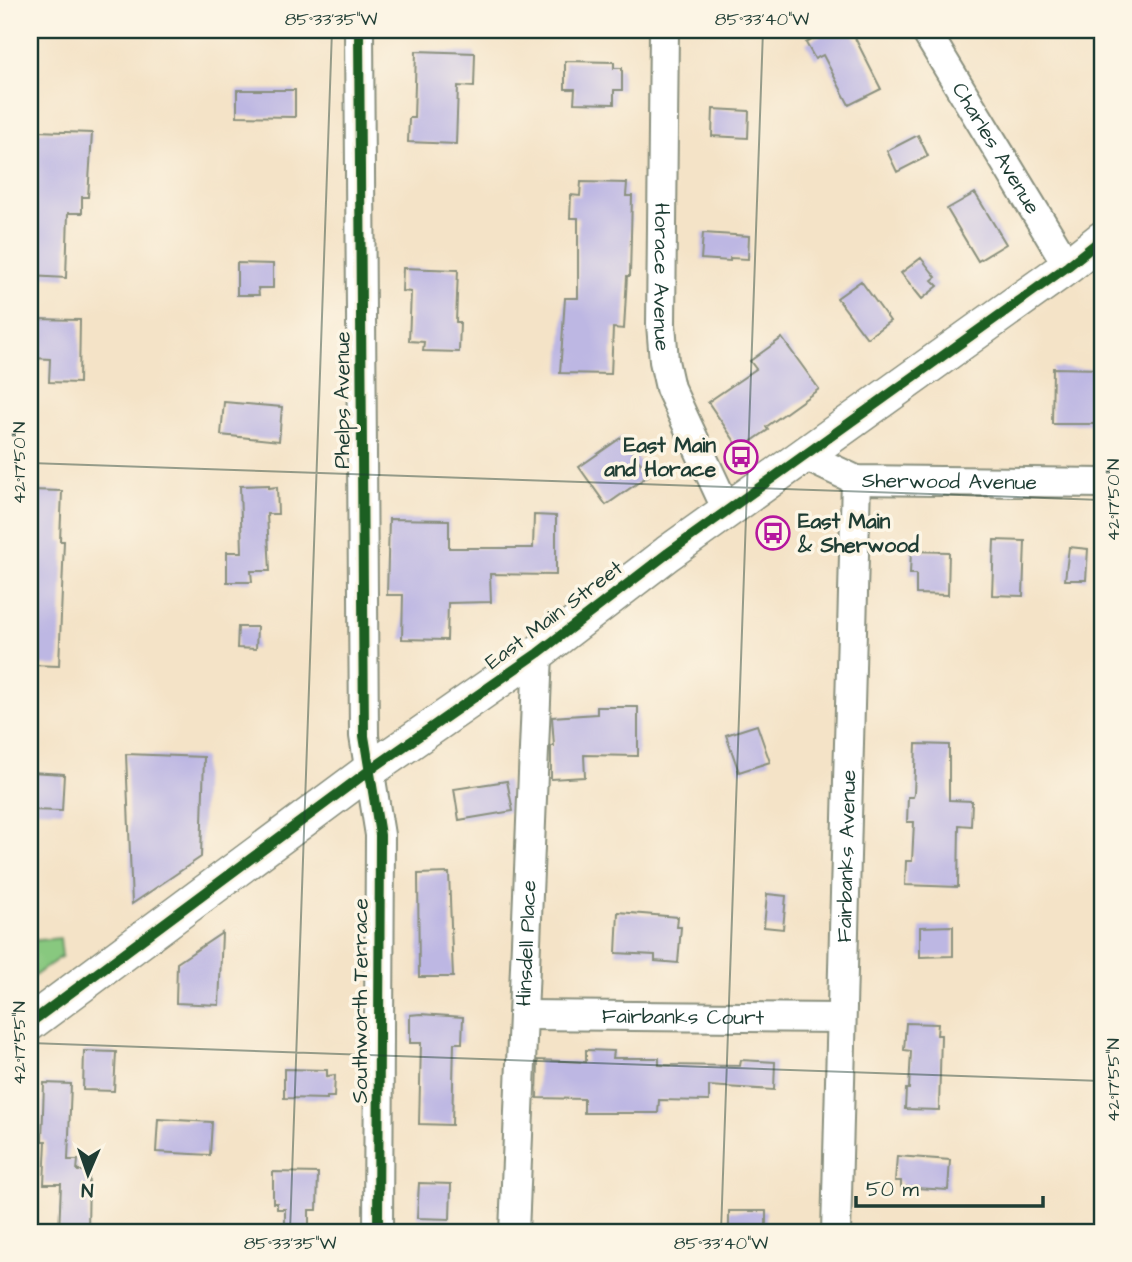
<svg xmlns="http://www.w3.org/2000/svg" width="1132" height="1262" font-family="'Architects Daughter',sans-serif">
	<style>
		.green { fill: #88c87f; stroke: #54825a; stroke-width: 2 }
		.building { fill: #bdb7e3 }
		.lines { fill: none; stroke-linecap: round; stroke-linejoin: round }
		.minor-casing { stroke: #8a907e; stroke-width: 32 }
		.tertiary-casing { stroke: #8a907e; stroke-width: 38 }
		.minor { stroke: #fff; stroke-width: 28 }
		.tertiary { stroke: #fff; stroke-width: 35 }
		.cycleway-casing { stroke: #fcf5e5; stroke-width: 15 }
		.cycleway { stroke: #1b5e20; stroke-width: 10 }
		.ticks { fill: none; stroke: #1f3d34; stroke-width: 2; stroke-opacity: 0.45 }
		.labels { text-anchor: middle; dominant-baseline: central; stroke-width: 7; stroke-linejoin: round; paint-order: stroke }
		.street-label { font-size: 21px; fill: #1f3d34; stroke: #fcf5e5 }
		.poi-label { font-size: 21px; font-weight: bold; fill: #1f3d34; stroke: #fcf5e5; text-anchor: end }
		.neatline { fill: none; stroke: #1f3d34; stroke-width: 2.5 }
		.ticks-label { font-size: 18px; text-anchor: middle; fill: #1f3d34 }
	</style>
	<rect width="100%" height="100%" fill="#fcf5e5"/>
	<filter id="ink" filterUnits="userSpaceOnUse"><feTurbulence type="fractalNoise" baseFrequency=".0143" numOctaves="2"/><feDisplacementMap in="SourceGraphic" scale="14" xChannelSelector="R" yChannelSelector="G"/><feConvolveMatrix kernelMatrix="1 2 1 2 8 2 1 2 1" color-interpolation-filters="sRGB"/></filter>
	<filter id="wash" filterUnits="userSpaceOnUse"><feTurbulence type="fractalNoise" baseFrequency=".00686" numOctaves="4" result="noise"/><feDisplacementMap in="SourceGraphic" scale="28" xChannelSelector="R" yChannelSelector="G"/><feGaussianBlur stdDeviation="1.57" result="paint"/><feColorMatrix in="noise" values="0 0 0 0 0 0 0 0 0 0 0 0 0 0 0 0 0 1.4 0 .05"/><feComposite in="paint" operator="in"/></filter>
	<g filter="url(#wash)">
		<rect width="100%" height="100%" fill="#f4e3c7"/>
		<path class="green" d="M60,938l2,18 -32,23v-38z"/>
		<g id="blocks">
			<path class="building" d="M830,30h21l30,59 -32,16 -26,-50 -8,4 -9,-16z
				M416,51l59,2 -1,34 -16,-1 -2,58 -48,-2 1,-24h5z
				M565,61l49,1v6h8v22h-8v14l-40,-1 1,-14h-10z
				M237,90h58v27l-58,-1z
				M713,109l36,2 -1,27 -36,-2z
				M36,131l56,2 -4,64h-6v16h-14l-2,65 -36,-2 5,-81z
				M918,135l10,21 -31,16 -10,-21z
				M581,182l46,1 -1,13h6l-2,80h-3l-3,53 -11,-1 -2,46 -51,-1 5,-75h13v-80h-8l1,-23 9,1z
				M975,193l31,51 -28,17 -31,-52z
				M703,233l46,3 -1,23 -18,-1v3l-29,-2z
				M921,258l15,19 -4,3 6,6 -16,13 -21,-26z
				M237,263l36,1v24h-15l1,7h-22z
				M403,268l55,2 -2,52h4l-1,30 -36,-1 1,-9 -15,-1 2,-49 -9,-1z
				M861,281l29,40 -23,17 -30,-40z
				M35,319l45,1 -1,63 -30,-1 1,-23 -16,-1z
				M782,338l37,51 -53,38 2,3 -28,19 -32,-47 48,-33 -6,-8z
				M1053,368l49,1v55h-50z
				M224,402l58,5 -3,34 -58,-6z
				M622,437l27,38 -43,30 -27,-38z
				M269,485v3l8,-1 1,27h-11l3,57h-19l1,11h-25v-30h15l-2,-66z
				M30,490l32,1 -2,50h4l-5,125 -29,-1z
				M534,515l22,1v59l-66,-1 1,28 -43,1 -1,37 -45,-1 1,-44h-16l2,-76 60,1v28h84z
				M994,540l31,1 -2,55 -31,-1z
				M1069,547l19,2 -2,31h-21z
				M911,551l38,1 -1,43 -32,-1v-20h-6z
				M238,627h19l-1,22 -19,-1z
				M597,707h41v49l-54,-1 1,22 -34,2v-33h3l-2,-29 45,-3z
				M757,725l13,37 -31,10 -13,-37z
				M916,744l33,1v55l23,1 -1,25 -12,-1 -1,62 -53,-2 1,-24h6l2,-39h-7l1,-25h5l1,-3z
				M126,754l78,3 -3,100 -69,47z
				M30,772l34,2 -2,37 -32,-1z
				M507,781l6,30 -54,9 -5,-31z
				M449,873l4,104h-34l-1,-103z
				M767,894l19,2 -3,33 -19,-2z
				M618,912l60,5 -1,10h4l-3,36 -23,-2v-6l-39,-2z
				M953,926v30l-33,1v-30z
				M222,933l-3,72 -43,-2 1,-40z
				M420,1014l43,3 -1,26h-8l-2,82 -33,-1 2,-81h-11v-28z
				M906,1023l32,1 -1,11h4l-2,75 -34,-1 1,-20h3l2,-38 -7,-1z
				M586,1050l28,1 -1,7h46v7l81,1 1,-6 34,2 -1,28 -65,-4v15l-50,-1 -1,13h-74v-14l-47,-1 1,-38 48,2z
				M84,1051l32,1 -2,39 -31,-1z
				M284,1069l43,1v6l8,-1 -1,22h-7v2l-43,-1z
				M44,1083l27,1 -3,76h10l-1,11h12l-1,61h-29l2,-48h-17l2,-43h-4z
				M158,1119l54,3 -2,33 -54,-3z
				M897,1156l53,4 -2,30 -47,-3v-6h-6z
				M273,1172l45,1 -1,37h-8v22h-24v-23h-8v-6h-4z
				M419,1183l32,1 -1,35 -33,-1z
				M729,1211h37v21h-37z"/>
		</g>
	</g>
	<g filter="url(#ink)">
		<use href="#blocks" fill-opacity="0" stroke="#8a907e" stroke-width="2"/>
		<g class="lines">
			<defs>
				<g id="minor">
					<path d="M359,30l5,706 16,99 -2,397"/>
					<path id="s1" d="M664,30l-3,294 3,37 6,27 57,122"/>
					<path id="s2" d="M925,30l143,236"/>
					<path id="s3" d="M803,455l53,25 246,3"/>
					<path id="s4" d="M524,1015l317,3"/>
					<path id="s5" d="M514,1232l24,-579"/>
					<path id="s6" d="M836,1232l20,-752"/>
				</g>
				<path id="tertiary" d="M30,1023l340,-253 168,-117 130,-100 400,-287 34,-27"/>
			</defs>
			<use href="#minor" class="minor-casing"/>
			<use href="#tertiary" class="tertiary-casing"/>
			<use href="#minor" class="minor"/>
			<use href="#tertiary" class="tertiary"/>
			<defs>
				<path id="cycleway" d="M359,30l5,706 16,99 -2,397
					M30,1023l340,-253 168,-117 130,-100 400,-287 34,-27"/>
			</defs>
			<use href="#cycleway" class="cycleway-casing"/>
			<use href="#cycleway" class="cycleway"/>
		</g>
	</g>
	<path class="ticks" d="M30,463l1072,37M30,1043l1072,38M290,1232l42,-1202M721,1232l42,-1202"/>
	<defs>
		<symbol id="bus-ring" viewBox="-11 -11 22 22"><circle r="9.5" fill="#fcf5e5" stroke="#b5179e" stroke-width="1.5"/><path d="M-5-6H5V4H4V6H2V4H-2V6H-4V4H-5ZM-3.5-4V0h7V-4ZM-3.5 1.2v1.5H-2V1.2ZM2 1.2v1.5H3.5V1.2Z" fill="#b5179e"/></symbol>
	</defs>
	<g fill-rule="evenodd">
		<use href="#bus-ring" x="722" y="438" width="38" height="38"/>
		<use href="#bus-ring" x="754" y="514" width="38" height="38"/>
	</g>
	<g class="labels">
		<g class="street-label">
			<text stroke="none"><textPath href="#s2" startOffset="138">Charles Avenue</textPath></text>
			<text stroke="none"><textPath href="#s1" startOffset="247">Horace Avenue</textPath></text>
			<text transform="translate(342 400) rotate(-90)">Phelps Avenue</text>
			<text stroke="none"><textPath href="#s3" startOffset="152">Sherwood Avenue</textPath></text>
			<text transform="translate(554 615) rotate(-37)">East Main Street</text>
			<text stroke="none"><textPath href="#s6" startOffset="376">Fairbanks Avenue</textPath></text>
			<text stroke="none"><textPath href="#s5" startOffset="289">Hinsdell Place</textPath></text>
			<text transform="translate(360 1001) rotate(-90)">Southworth Terrace</text>
			<text stroke="none"><textPath href="#s4" startOffset="159">Fairbanks Court</textPath></text>
		</g>
		<g class="poi-label">
			<text x="716" y="445">East Main<tspan x="716" dy="24">and Horace</tspan></text>
			<text x="798" y="521" text-anchor="start">East Main<tspan x="798" dy="24">&amp; Sherwood</tspan></text>
		</g>
	</g>
	<rect width="1132" height="1262" fill="none" stroke="#fcf5e5" stroke-width="77"/>
	<g transform="translate(88 1174) rotate(182)" stroke="#fcf5e5" stroke-width="5" paint-order="stroke">
	<path d="M0-5L12 26L0 18L-12 26Z" fill="#1f3d34"/>
	<text y="-10" font-size="19" font-weight="bold" text-anchor="middle" fill="#1f3d34">N</text>
	</g>
	<path d="M856 1196v10h187v-10" fill="none" stroke="#1f3d34" stroke-width="3.5"/>
	<text x="866" y="1196" font-size="21" fill="#1f3d34" stroke="#fcf5e5" stroke-width="5" paint-order="stroke">50 m</text>
	<rect x="38" y="38" width="1056" height="1186" class="neatline"/>
	<g class="ticks-label">
		<text x="331" y="25">85°33'35"W</text>
		<text x="762" y="25">85°33'40"W</text>
		<text transform="translate(19 463) rotate(-90)" y="6">42°17'50"N</text>
		<text transform="translate(1113 500) rotate(-90)" y="6">42°17'50"N</text>
		<text transform="translate(19 1043) rotate(-90)" y="6">42°17'55"N</text>
		<text transform="translate(1113 1080) rotate(-90)" y="6">42°17'55"N</text>
		<text x="290" y="1249">85°33'35"W</text>
		<text x="721" y="1249">85°33'40"W</text>
	</g>
</svg>
